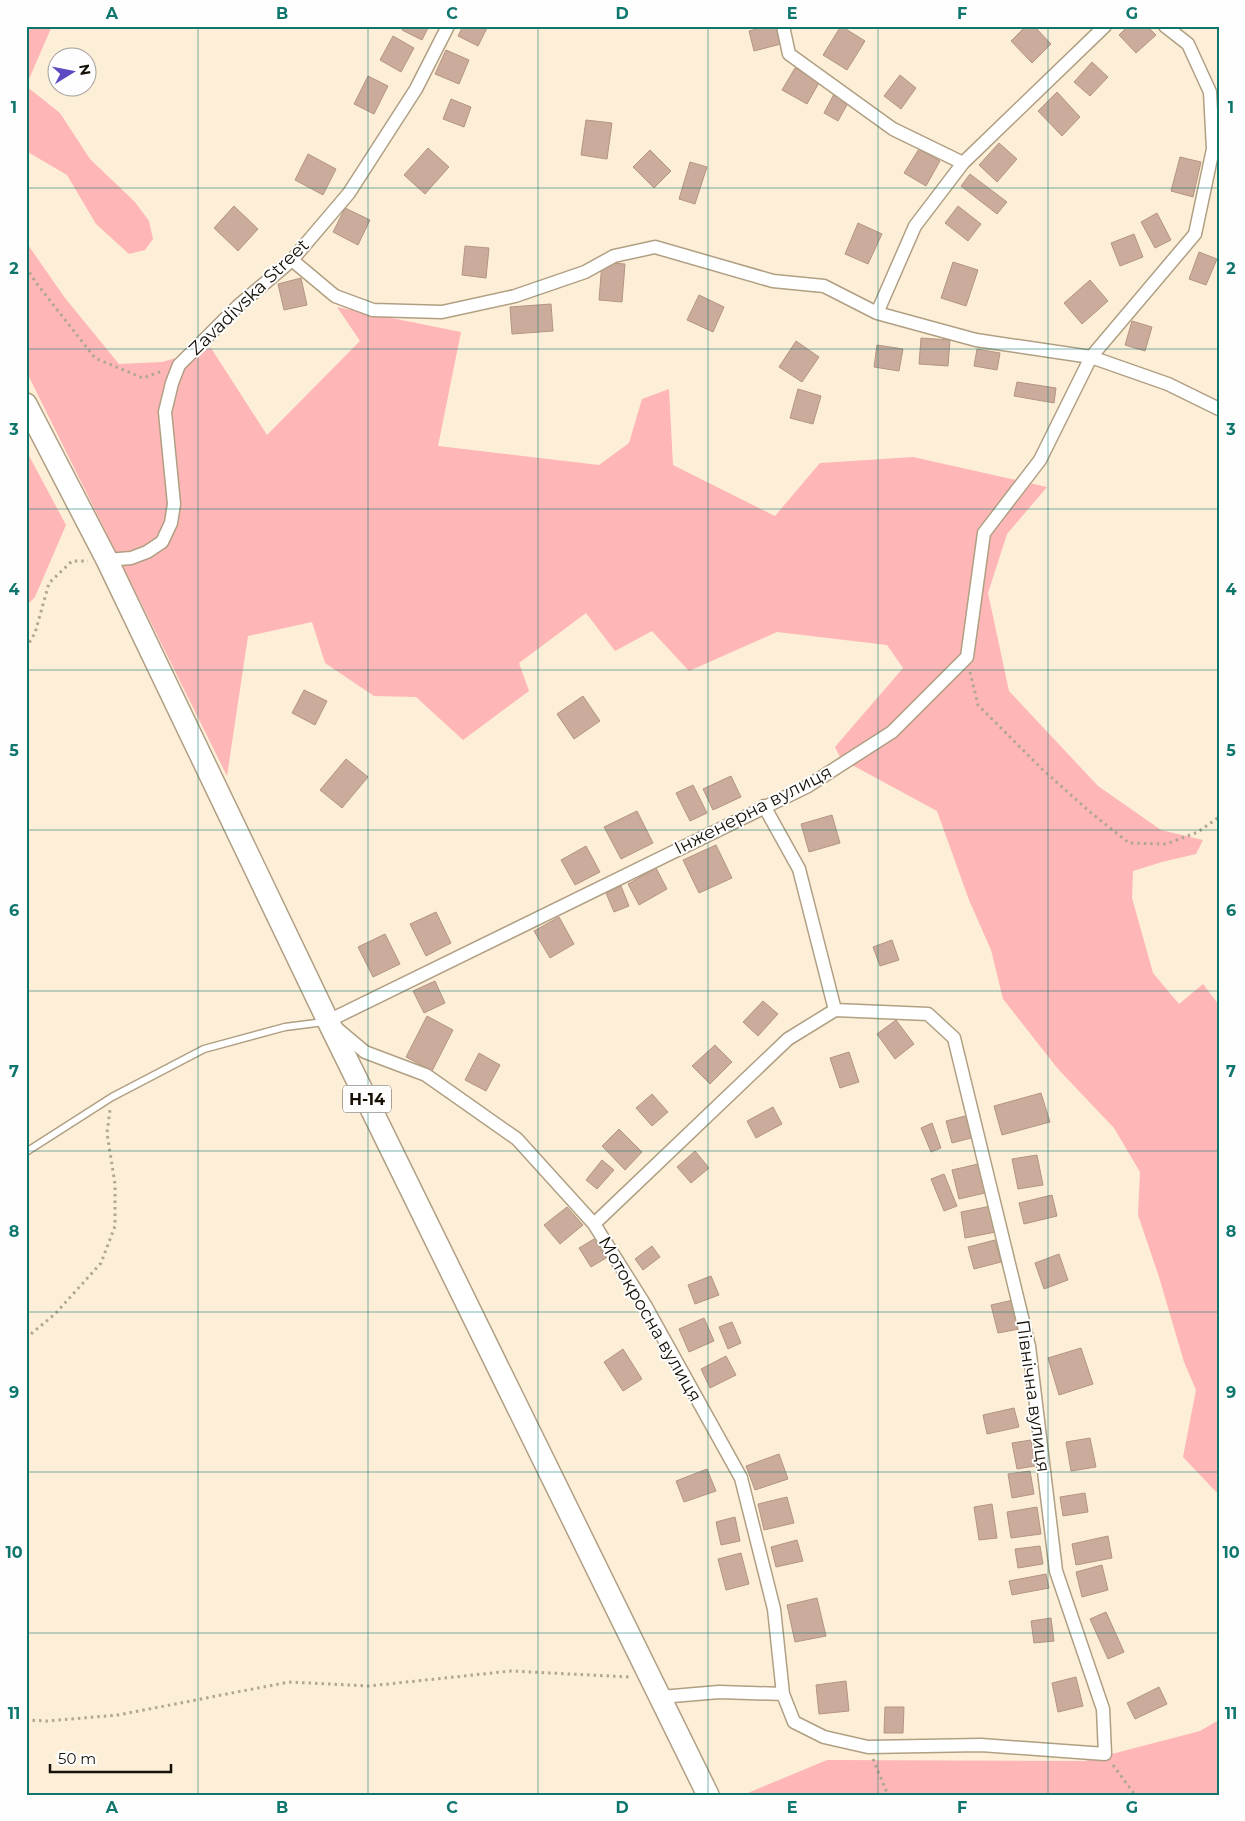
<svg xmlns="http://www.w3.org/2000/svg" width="1245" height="1821" font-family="Montserrat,sans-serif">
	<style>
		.green { fill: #feb6b7 }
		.building { fill: #cbab9b; stroke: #b49585 }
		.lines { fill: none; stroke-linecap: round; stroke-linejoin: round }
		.service-casing { stroke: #b09f83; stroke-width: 9 }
		.minor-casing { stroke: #b09f83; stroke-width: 15 }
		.primary-casing { stroke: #b09f83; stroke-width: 24 }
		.path { stroke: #b1a692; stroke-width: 3; stroke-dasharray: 2.5 4; stroke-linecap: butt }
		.service { stroke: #fff; stroke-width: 6 }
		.minor { stroke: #fff; stroke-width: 12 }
		.primary { stroke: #fff; stroke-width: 21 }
		.grid { fill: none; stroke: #0f766e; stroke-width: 1; stroke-opacity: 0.55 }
		.labels { text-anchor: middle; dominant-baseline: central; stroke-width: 4; stroke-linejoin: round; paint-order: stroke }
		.shield { fill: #fefefe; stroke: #5c5750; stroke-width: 1 }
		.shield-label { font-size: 16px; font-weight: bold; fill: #171006 }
		.street-label { font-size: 18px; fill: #171006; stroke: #fefefe }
		.neatline { fill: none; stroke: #0f766e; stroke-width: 2 }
		.grid-label { font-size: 16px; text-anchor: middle; font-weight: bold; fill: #0f766e }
	</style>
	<rect width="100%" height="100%" fill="#fdefd7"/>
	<path class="green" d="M26,26h26l-26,60z
		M26,86l34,27 30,46 45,43 14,19 4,18 -8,11 -16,4 -33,-30 -29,-49 -41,-24z
		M26,242l39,56 54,66 43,-2 49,-14 56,87 93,-94 -23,-34 124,25 -23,114 161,19 30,-22 13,-44 27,-10 4,76 102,51 45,-53 93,-6 134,30 -40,47 -19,59 21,98 89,95 63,44 42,10 -7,14 -34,8 -29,9 -1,27 21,75 26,31 24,-20 16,21v490l-36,-38 13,-67 -12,-28 -25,-85 -21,-62 2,-43 -26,-44 -56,-59 -55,-70 -12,-49 -22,-50 -32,-89 -96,-52 -6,-12 68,-79 -16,-23 -110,-13 -88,39 -37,-40 -37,20 -29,-38 -67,50 10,28 -66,49 -47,-43 -42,-1 -49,-33 -13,-41 -64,14 -21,140 -201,-405z
		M26,450l40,75 -31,72 -9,9z
		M1219,1720v75h-476l84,-35 258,1 115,-30z"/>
	<path class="building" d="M404,26h25l-7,14 -20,-10z
		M463,26h25l-10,20 -20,-10z
		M767,26h10l4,18 -27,7 -5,-20z
		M841,26l24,15 -18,29 -24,-15z
		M1026,26h8l17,18 -19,19 -21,-22z
		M1128,26h19l9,9 -20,18 -17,-18z
		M393,36l21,12 -13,24 -21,-12z
		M446,50l23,10 -10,24 -24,-10z
		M1092,62l16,15 -18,19 -16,-14z
		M795,68l25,13 -13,23 -25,-14z
		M900,75l16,13 -15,21 -17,-13z
		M368,76l20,10 -14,28 -20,-10z
		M1057,92l23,25 -18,19 -24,-25z
		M834,94l14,9 -10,18 -14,-8z
		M451,99l20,8 -7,20 -21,-8z
		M586,120l26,3 -5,36 -26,-4z
		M999,143l18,16 -20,23 -18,-17z
		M428,148l21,19 -24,27 -21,-19z
		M919,149l21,12 -14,25 -22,-13z
		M650,150l21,21 -17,17 -21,-21z
		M308,154l28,15 -13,26 -28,-15z
		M1180,157l21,5 -8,35 -22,-6z
		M690,162l17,5 -12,37 -16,-5z
		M970,174l37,28 -10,12 -36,-28z
		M234,206l24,23 -20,22 -24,-23z
		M958,206l23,18 -13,17 -23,-18z
		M345,208l25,12 -12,25 -25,-13z
		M1157,213l14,27 -16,8 -14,-26z
		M858,223l24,11 -14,30 -23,-10z
		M1134,234l9,23 -23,9 -9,-23z
		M465,246l24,2 -3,30 -24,-3z
		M1199,252l18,7 -11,26 -17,-6z
		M602,262l23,2 -3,38 -23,-2z
		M953,262l25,8 -12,36 -25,-8z
		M301,278l6,27 -23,5 -6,-26z
		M1090,280l18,21 -26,23 -18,-21z
		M699,295l25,12 -11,25 -26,-12z
		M551,304l2,27 -41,3 -2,-27z
		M1132,321l20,6 -7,24 -20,-6z
		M921,338l29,2 -2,26 -29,-2z
		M796,341l23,16 -17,25 -23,-15z
		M877,345l26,4 -4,22 -25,-4z
		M977,349l23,4 -3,17 -23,-4z
		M1017,382l39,6 -2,15 -40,-7z
		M798,389l23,7 -8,28 -23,-6z
		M304,690l23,11 -12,24 -23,-12z
		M583,696l17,25 -26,18 -17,-25z
		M346,759l22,18 -26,31 -22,-18z
		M731,776l10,21 -28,13 -10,-21z
		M693,785l14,28 -17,8 -14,-28z
		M637,811l16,32 -32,16 -17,-32z
		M832,815l8,28 -31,9 -8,-28z
		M716,845l16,33 -33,15 -16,-33z
		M586,846l14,26 -25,13 -14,-25z
		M656,868l11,21 -28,16 -11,-21z
		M621,886l8,20 -15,6 -8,-19z
		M436,912l15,31 -25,13 -16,-32z
		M559,917l15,27 -24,14 -16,-27z
		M385,934l15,30 -27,13 -15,-30z
		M892,940l7,20 -19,6 -7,-19z
		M435,981l10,22 -21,10 -11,-22z
		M763,1001l15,13 -20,22 -15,-14z
		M427,1016l26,14 -21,41 -26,-14z
		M896,1020l18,24 -19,15 -18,-25z
		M715,1045l17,17 -22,22 -18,-18z
		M849,1052l10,30 -19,6 -10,-30z
		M479,1053l21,12 -14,26 -21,-11z
		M1041,1093l9,29 -48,13 -8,-29z
		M652,1094l16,18 -16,14 -16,-18z
		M773,1107l9,17 -26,14 -9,-17z
		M969,1115l6,22 -23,6 -6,-22z
		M932,1123l9,25 -10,4 -10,-24z
		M619,1129l23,23 -17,18 -23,-24z
		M695,1151l14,17 -18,15 -14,-16z
		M1037,1155l6,30 -25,4 -6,-30z
		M602,1160l12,10 -17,19 -11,-9z
		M978,1164l7,29 -26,6 -7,-29z
		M944,1174l13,32 -13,5 -13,-32z
		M1052,1195l5,21 -33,8 -5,-21z
		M991,1206l5,26 -31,6 -4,-26z
		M567,1207l16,18 -23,19 -16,-19z
		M594,1239l12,19 -15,9 -12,-19z
		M995,1240l6,22 -27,7 -6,-22z
		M652,1246l8,11 -17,13 -8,-11z
		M1059,1254l9,26 -24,9 -9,-26z
		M711,1276l8,19 -24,9 -7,-19z
		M1013,1300l6,29 -21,4 -7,-28z
		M704,1318l10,23 -25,11 -10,-23z
		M732,1322l9,21 -13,6 -9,-22z
		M1081,1348l12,36 -34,11 -11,-37z
		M623,1349l19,30 -19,12 -19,-29z
		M726,1356l10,19 -26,13 -9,-19z
		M1014,1408l5,19 -32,7 -4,-19z
		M1090,1438l6,29 -25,4 -5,-29z
		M1031,1440l4,26 -18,3 -5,-26z
		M779,1454l9,25 -33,11 -9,-24z
		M707,1469l9,22 -32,11 -8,-21z
		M1030,1471l4,23 -22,4 -4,-24z
		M1085,1493l3,19 -25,4 -3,-19z
		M787,1497l7,26 -30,7 -6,-26z
		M992,1504l5,34 -18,2 -5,-33z
		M1037,1507l4,27 -30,4 -4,-26z
		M735,1517l5,24 -19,4 -5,-23z
		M1108,1536l4,22 -36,7 -4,-21z
		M797,1540l6,21 -27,6 -5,-20z
		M1040,1546l3,18 -25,4 -3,-19z
		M741,1553l8,31 -23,6 -8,-31z
		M1102,1565l6,25 -26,7 -6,-25z
		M1046,1574l3,14 -37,7 -3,-14z
		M817,1598l9,38 -31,6 -8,-37z
		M1106,1612l18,40 -16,7 -18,-40z
		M1051,1618l3,23 -20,2 -3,-22z
		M1076,1677l7,29 -25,6 -6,-29z
		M846,1681l3,30 -30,3 -3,-29z
		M1159,1687l8,17 -32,15 -8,-16z
		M885,1707h19l-1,26h-19z"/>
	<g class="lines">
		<defs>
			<path id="service" d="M26,1152l86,-55 92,-48 81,-22 39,-5"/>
			<path id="minor" d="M783,26l6,28 104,75 70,34
				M292,260l43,36 38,14 69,2 73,-16 70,-24 29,-16 41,-9 118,34 51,5 53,27 99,27 115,17 77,27 51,25
				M877,313l38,-87 48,-63 142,-137
				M107,560l24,-2 16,-6 15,-10 9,-19 3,-19 -9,-92 7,-29 7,-18 59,-59 54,-46 57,-67 67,-104 32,-63
				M594,1224l-77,-85 -91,-64 -61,-23 -37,-31 480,-235 84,-54 75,-75 17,-124 56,-73 51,-103 104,-123 18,-85 -3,-57 -22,-48 -23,-18
				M783,1694l-9,-85 -33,-131 -96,-173 -51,-81 194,-185 47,-29
				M661,1697l58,-5 64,2 11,28 30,15 44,10 113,-2 124,9 -2,-45 -47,-138 -27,-225 -75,-308 -26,-24 -93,-4 -36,-141 -35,-63"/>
			<path id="primary" d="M26,404l81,156 221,461 380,774"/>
		</defs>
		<use href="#service" class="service-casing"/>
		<use href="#minor" class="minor-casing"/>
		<use href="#primary" class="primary-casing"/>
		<path class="path" d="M26,267l11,17 58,74 48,20 19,-7
			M26,648l9,-15 14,-50 23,-22h16
			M970,672l8,33 65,65 47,42 39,31 37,1 32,-12 21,-15
			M26,1338l29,-24 46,-51 14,-37v-42l-8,-51 3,-23
			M26,1720l21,1 71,-6 171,-33 80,4 142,-15 118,6
			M873,1759l15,36
			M1113,1765l22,30"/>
		<use href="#service" class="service"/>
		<use href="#minor" class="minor"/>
		<use href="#primary" class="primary"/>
	</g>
	<path class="grid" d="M198,26v1769M368,26v1769M538,26v1769M708,26v1769M878,26v1769M1048,26v1769M26,188h1193M26,349h1193M26,509h1193M26,670h1193M26,830h1193M26,991h1193M26,1151h1193M26,1312h1193M26,1472h1193M26,1633h1193"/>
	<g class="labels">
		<rect class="shield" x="343" y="1085.5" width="48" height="27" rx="4"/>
		<g class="shield-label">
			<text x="367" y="1099">Н-14</text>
		</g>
		<g class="street-label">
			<text transform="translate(249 297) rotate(-44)">Zavadivska Street</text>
			<text transform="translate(753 810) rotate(-27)">Інженерна вулиця</text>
			<text transform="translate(650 1319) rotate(60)">Мотокросна вулиця</text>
			<text transform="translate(1033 1396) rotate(82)">Північна вулиця</text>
		</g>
	</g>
	<rect width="1245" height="1821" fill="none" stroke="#fefefe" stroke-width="55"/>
	<g transform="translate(72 72) rotate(80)"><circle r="24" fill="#fefefe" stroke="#a29f9b"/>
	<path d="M0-4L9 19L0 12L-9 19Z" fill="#5d49c1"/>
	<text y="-8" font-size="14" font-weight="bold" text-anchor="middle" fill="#171006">N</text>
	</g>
	<path d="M50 1764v8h121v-8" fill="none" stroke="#171006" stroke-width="2.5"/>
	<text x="58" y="1764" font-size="15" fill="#171006" stroke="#fefefe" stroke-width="4" paint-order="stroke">50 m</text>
	<rect x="28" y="28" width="1190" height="1766" class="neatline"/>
	<g class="grid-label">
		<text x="112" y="19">A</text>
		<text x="282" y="19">B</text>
		<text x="452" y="19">C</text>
		<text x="622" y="19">D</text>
		<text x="792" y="19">E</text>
		<text x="962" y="19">F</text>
		<text x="1132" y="19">G</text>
		<text x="14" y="113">1</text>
		<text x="1231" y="113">1</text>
		<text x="14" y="274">2</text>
		<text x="1231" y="274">2</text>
		<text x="14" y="435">3</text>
		<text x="1231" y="435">3</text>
		<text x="14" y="595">4</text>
		<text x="1231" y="595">4</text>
		<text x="14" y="756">5</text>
		<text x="1231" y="756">5</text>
		<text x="14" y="916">6</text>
		<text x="1231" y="916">6</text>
		<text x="14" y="1077">7</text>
		<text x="1231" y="1077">7</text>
		<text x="14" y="1237">8</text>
		<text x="1231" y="1237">8</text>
		<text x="14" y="1398">9</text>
		<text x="1231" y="1398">9</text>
		<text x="14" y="1558">10</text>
		<text x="1231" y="1558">10</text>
		<text x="14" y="1719">11</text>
		<text x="1231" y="1719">11</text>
		<text x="112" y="1813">A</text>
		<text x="282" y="1813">B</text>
		<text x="452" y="1813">C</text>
		<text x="622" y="1813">D</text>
		<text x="792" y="1813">E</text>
		<text x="962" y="1813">F</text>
		<text x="1132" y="1813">G</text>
	</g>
</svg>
